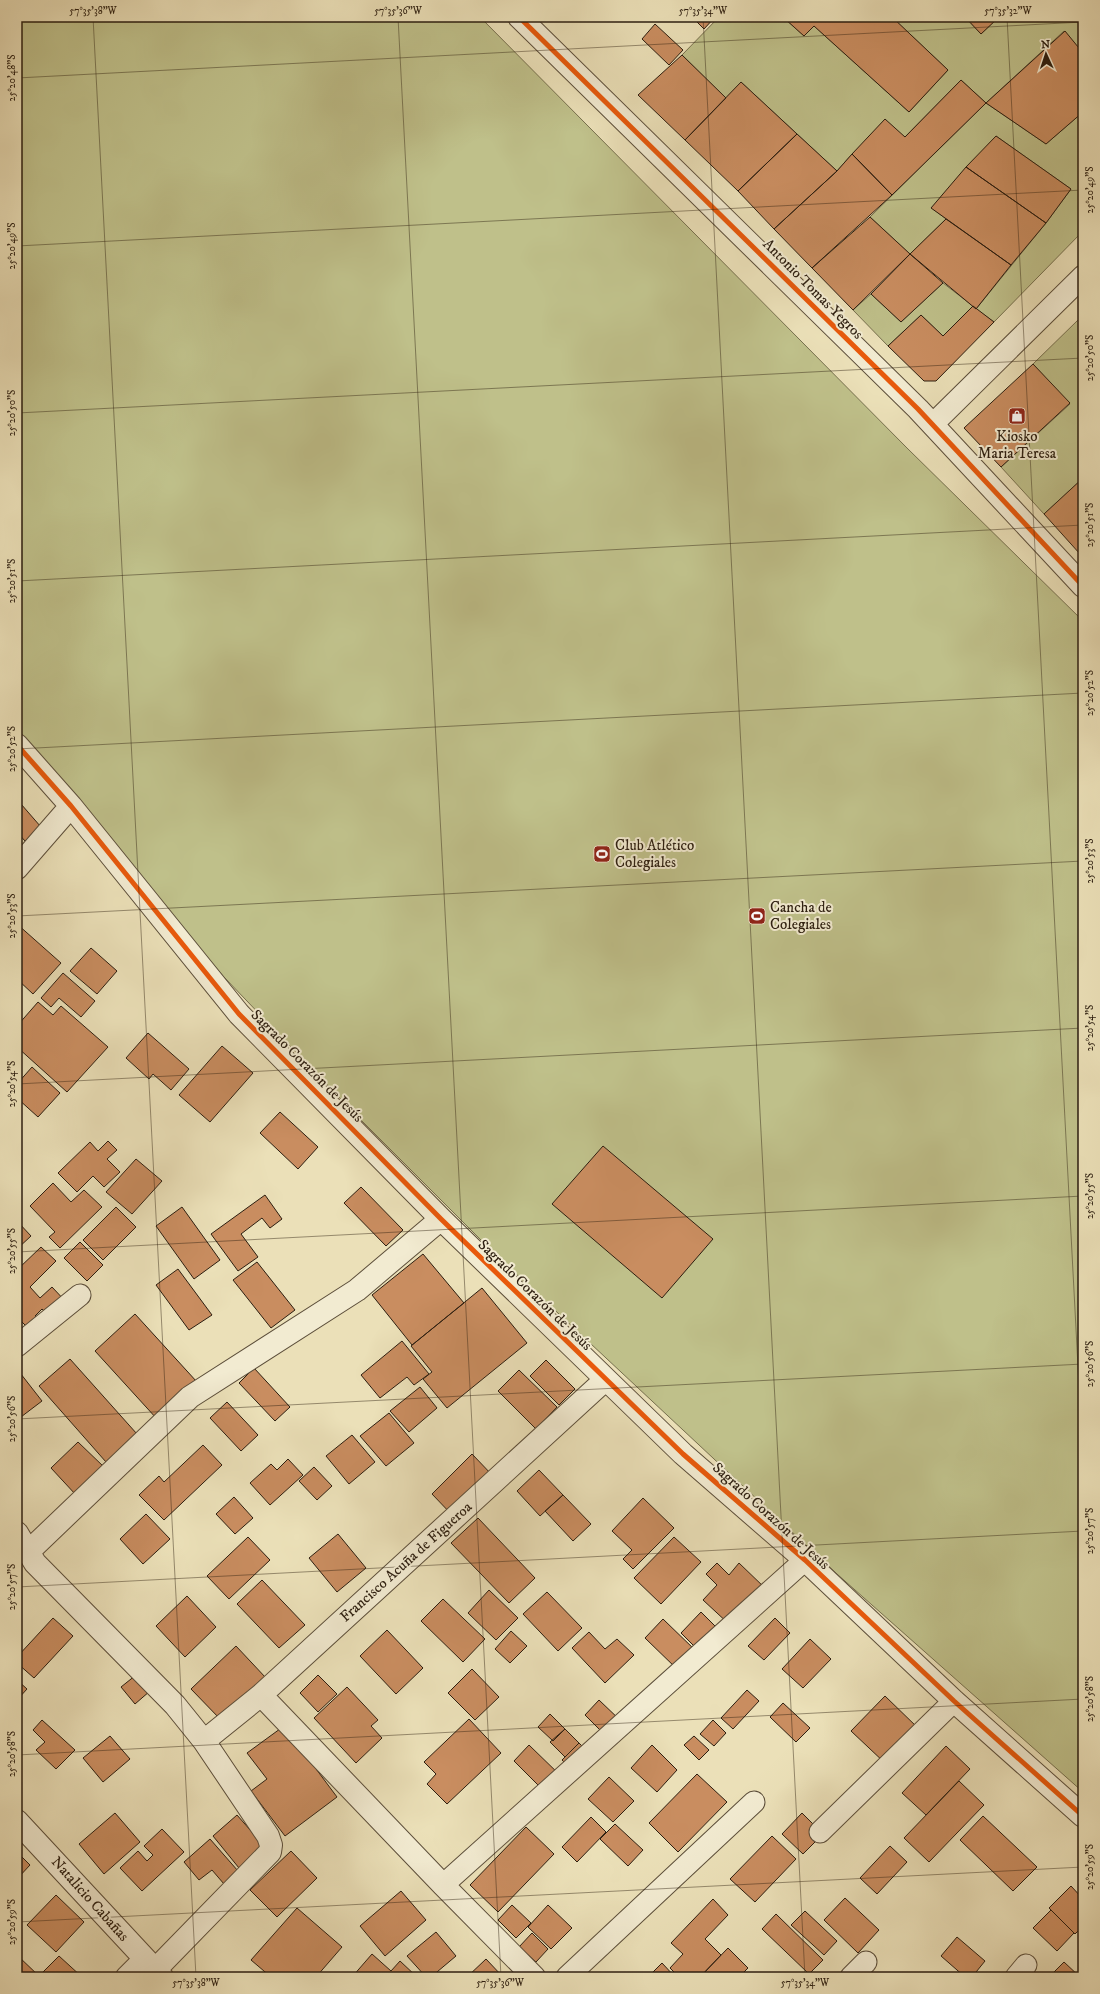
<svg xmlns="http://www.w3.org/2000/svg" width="1100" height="1994" font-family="'IM FELL DW Pica',serif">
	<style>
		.green { fill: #bfc08a; stroke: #766f4d }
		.building { fill: #c98d60; stroke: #2c1e10 }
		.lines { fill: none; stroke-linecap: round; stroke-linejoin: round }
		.service-casing { stroke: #5c4e3a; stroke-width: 23 }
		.minor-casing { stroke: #5c4e3a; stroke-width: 24 }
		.tertiary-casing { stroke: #5c4e3a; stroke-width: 24 }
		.service { stroke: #f2ebd1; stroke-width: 21 }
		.minor { stroke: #f2ebd1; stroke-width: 22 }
		.tertiary { stroke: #f2ebd1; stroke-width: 22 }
		.cycleway-casing { stroke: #f2ebd1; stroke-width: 8 }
		.cycleway { stroke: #e8590c; stroke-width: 5 }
		.ticks { fill: none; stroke: #2c1e10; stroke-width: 1; stroke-opacity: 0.45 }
		.labels { text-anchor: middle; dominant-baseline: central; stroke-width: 4; stroke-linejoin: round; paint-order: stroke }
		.street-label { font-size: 15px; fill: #2c1e10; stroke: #f2ebd1 }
		.poi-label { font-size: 15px; fill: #2c1e10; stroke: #f2ebd1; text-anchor: start }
		.neatline { fill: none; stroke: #2c1e10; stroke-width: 1.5 }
		.ticks-label { font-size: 10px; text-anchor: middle; fill: #2c1e10 }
	</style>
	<rect width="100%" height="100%" fill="#ebe0b8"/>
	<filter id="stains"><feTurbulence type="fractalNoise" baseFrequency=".005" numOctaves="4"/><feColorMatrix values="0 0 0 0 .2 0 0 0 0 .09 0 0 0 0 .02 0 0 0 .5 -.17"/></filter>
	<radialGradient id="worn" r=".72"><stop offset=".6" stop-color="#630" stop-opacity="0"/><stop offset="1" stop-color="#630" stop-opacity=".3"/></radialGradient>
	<path class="green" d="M17,17h463l427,431 176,173v1171l-246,-218 -339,-317 -140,-140 -135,-141 -206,-244z
		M719,17h66l-1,1 20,18 10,-10 95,86 39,-42 -56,-53h73l16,17 18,-17h84v29l-4,3 -15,-18 -78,72 60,41 37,-32v119l-89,91 -18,-13 70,-86 25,-34 -75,-53 -64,72 14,11 -36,35 -40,-37 116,-114 -25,-23 -56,57 -53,17 -15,17 -96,-89 -15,16 -44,-43z
		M943,283l30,23 -30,30 -22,-21 -33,31 -35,-36 18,-16 30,28z
		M1078,320l5,5v153l-39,36 -43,-47 69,-63 -37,-40z"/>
	<path class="building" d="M692,17h23l-11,12z
		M785,17h107l56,53 -39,42 -95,-86 -10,10 -20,-18z
		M965,17h34l-18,17z
		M655,24l28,26 -14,15 -27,-26z
		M1065,31l18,22v59l-37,32 -60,-41z
		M682,55l44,43 -41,42 -47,-45z
		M961,80l25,23 -94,92 -40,-41 33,-35 20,18z
		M741,82l56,52 -59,57 -53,-51z
		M797,134l40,37 -63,58 -36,-38z
		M996,136l75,53 -25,34 -80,-56z
		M852,154l40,41 -80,73 -38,-39 63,-58z
		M966,167l80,56 -35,42 -80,-57z
		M870,217l40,37 -57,56 -41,-42z
		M946,219l65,46 -35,44 -66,-55z
		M910,254l33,29 -42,39 -30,-28z
		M973,306l21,16 -58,59h-12l-36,-35 33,-31 22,21z
		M1033,364l37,39 -69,64 -37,-39z
		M1083,478v74l-3,2 -36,-40z
		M21,804l20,23 -16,14 -8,-9v-25z
		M17,924l44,39 -28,31 -16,-15z
		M91,948l26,23 -20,23 -27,-23z
		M63,973l32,28 -14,16 -22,-19 -8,9 -10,-9z
		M38,1002l15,13 8,-9 47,41 -41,45 -50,-45v-21z
		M148,1033l41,36 -18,21 -18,-16 -4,5 -23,-21z
		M222,1046l31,27 -43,49 -31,-27z
		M32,1067l28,26 -22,24 -21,-19v-14z
		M280,1112l38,35 -20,22 -38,-36z
		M108,1141l9,9 -10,9 13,13 -16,15 -11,-11 -16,16 -19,-19 32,-31 8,9z
		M603,1146l110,93 -51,59 -110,-94z
		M136,1159l26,22 -30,33 -26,-22z
		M53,1183l18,19 13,-12 18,17 -42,41 -11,-11 6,-5 -25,-26z
		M361,1187l42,43 -17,16 -42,-43z
		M265,1195l17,24 -12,9 -8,-10 -21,16 17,23 -20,14 -27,-37z
		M116,1207l20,20 -33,33 -20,-20z
		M182,1207l38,53 -26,19 -38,-53z
		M17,1221l14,15 -14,13z
		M80,1242l23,23 -16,16 -23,-23z
		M41,1247l15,14 -26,26 10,11 12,-11 16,17 -15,15 -11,-10 -7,7 9,9 -10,9 -17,-17v-47z
		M423,1254l41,49 -52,42 -40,-50z
		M257,1262l38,48 -24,18 -38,-48z
		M178,1269l34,46 -23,15 -33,-45z
		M482,1288l45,55 -80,65 -24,-29 9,-7 -21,-26z
		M135,1314l62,68 -40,37 -62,-68z
		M402,1341l27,33 -15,11 -7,-8 -27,21 -19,-23z
		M70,1359l67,75 -31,28 -67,-76z
		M546,1360l29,29 -16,16 -29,-29z
		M254,1368l36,39 -15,14 -36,-38z
		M17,1369l25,32 -25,19z
		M519,1370l38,37 -21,22 -38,-38z
		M420,1387l17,21 -28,24 -19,-21z
		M227,1402l31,33 -17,16 -31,-33z
		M389,1413l25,30 -28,23 -26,-30z
		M352,1435l23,27 -26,22 -23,-28z
		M78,1442l26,25 -28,28 -25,-27z
		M203,1445l19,20 -58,55 -25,-25 20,-19 5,6z
		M472,1454l22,23 -40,40 -22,-23z
		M288,1459l15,16 -33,30 -20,-22 21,-19 6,6z
		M314,1467l18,19 -15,14 -18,-19z
		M539,1470l24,25 -23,21 -23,-25z
		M563,1495l28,29 -18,17 -28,-30z
		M234,1497l19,21 -18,16 -19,-20z
		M643,1498l31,30 -41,41 -10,-10 9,-9 -20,-19z
		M146,1514l24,25 -27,25 -23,-25z
		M478,1518l57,60 -26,25 -58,-60z
		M338,1534l28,34 -29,24 -28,-34z
		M248,1537l22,23 -41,39 -22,-23z
		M674,1537l27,25 -40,42 -27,-26z
		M717,1563l12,12 10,-12 27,26 -36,36 -27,-25 14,-15 -11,-11z
		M262,1580l43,45 -26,23 -42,-44z
		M489,1590l29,28 -22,22 -28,-27z
		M547,1592l35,36 -24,23 -35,-37z
		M187,1596l29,31 -31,30 -29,-31z
		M443,1599l42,40 -22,23 -42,-41z
		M701,1612l18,18 -20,21 -18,-18z
		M53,1618l20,18 -39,42 -17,-15v-6z
		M775,1618l15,15 -26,27 -16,-14z
		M663,1619l33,32 -18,19 -33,-32z
		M387,1630l36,38 -27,26 -36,-38z
		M511,1631l16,15 -17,17 -15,-14z
		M589,1632l16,17 12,-10 17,16 -29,28 -33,-35z
		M810,1639l21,20 -28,29 -21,-19z
		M236,1646l30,32 -45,42 -30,-31z
		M472,1669l27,28 -24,23 -27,-27z
		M136,1675l14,16 -15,13 -14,-17z
		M318,1675l19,19 -19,18 -18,-19z
		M17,1680l10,9 -10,11z
		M347,1687l31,33 -7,6 11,12 -26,25 -42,-45z
		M747,1690l12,11 -26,28 -12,-11z
		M885,1696l34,33 -33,35 -35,-33z
		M599,1700l23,22 -15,15 -22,-22z
		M783,1703l27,25 -14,14 -26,-25z
		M550,1714l15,15 -12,12 -15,-14z
		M469,1719l32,34 -54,51 -20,-20 9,-10 -12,-12z
		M42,1720l33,30 -19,19 -20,-19 9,-8 -12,-12z
		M713,1720l13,13 -12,13 -14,-12z
		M284,1726l53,71 -52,39 -34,-45 16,-12 -20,-26z
		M565,1729l14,14 -14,14 -15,-15z
		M110,1736l20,23 -27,23 -20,-24z
		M694,1736l15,14 -10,10 -15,-15z
		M579,1743l13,13 -17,17 -13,-13z
		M529,1745l34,33 -16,16 -33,-33z
		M652,1745l25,25 -20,22 -26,-24z
		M946,1746l24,23 -44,46 -24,-22z
		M697,1774l30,28 -49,50 -29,-29z
		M609,1777l25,24 -21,21 -25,-23z
		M959,1781l25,24 -55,57 -25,-24z
		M115,1813l25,29 -36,32 -25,-30z
		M802,1813l21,21 -20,20 -21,-20z
		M237,1815l28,32 -26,21 -26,-32z
		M983,1816l54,51 -24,24 -53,-51z
		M591,1817l15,15 -29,30 -15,-15z
		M615,1824l28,26 -15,16 -28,-27z
		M526,1827l28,27 -56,58 -28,-27z
		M162,1829l22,23 -42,39 -22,-23 18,-17 9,10 6,-6 -9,-9z
		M772,1836l24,23 -41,43 -25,-23z
		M210,1839l28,32 -14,13 -12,-14 -13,10 -15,-18z
		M890,1846l17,16 -30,32 -17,-16z
		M291,1851l26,27 -40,39 -27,-27z
		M17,1852l13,13 -13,14z
		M1071,1886l12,13v27l-8,8 -26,-26z
		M401,1891l25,29 -41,36 -25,-30z
		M56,1895l28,27 -28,30 -29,-27z
		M845,1898l34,32 -21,23 -34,-33z
		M713,1899l15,16 -23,24 16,16 -21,22h-21l-9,-9 13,-14 -12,-11z
		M512,1905l19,18 -15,15 -18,-18z
		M548,1905l24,23 -21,21 -23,-22z
		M297,1908l45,39 -26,30h-45l-20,-17z
		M1051,1910l23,23 -17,18 -24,-23z
		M805,1911l32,30 -13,14 -33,-30z
		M776,1914l47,46 -14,14 -47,-45z
		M436,1932l20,24 -25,21h-5l-19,-21z
		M532,1933l16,16 -12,13 -17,-15z
		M957,1937l28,24 -13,16h-7l-24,-21z
		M728,1948l20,20 -9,9h-39z
		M372,1954l19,17 9,-10 17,16h-65z
		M17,1955l23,22h-23z
		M59,1956l23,21 -43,-1z
		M486,1959l17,18h-36z
		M1064,1962l16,15h-31z
		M662,1963l13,14h-27z"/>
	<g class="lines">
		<defs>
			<path id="service" d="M933,424l150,-148
				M17,1346l63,-51
				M820,1832l134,-131
				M443,1885l362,-325
				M567,1977l187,-175
				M851,1977l15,-15
				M1016,1977l10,-12"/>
			<path id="minor" d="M17,745l54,61 168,208 202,205 242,235 122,106 149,141 129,115
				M17,868l54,-62
				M17,1533l18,30 140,142 29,36 64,95 3,9 -1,7 -115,118
				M28,1552l162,-155 167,-107 84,-71
				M261,1695l182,190 91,92
				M204,1741l57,-46 344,-315
				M17,1821l145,156
				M127,1977l17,-17"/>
			<path id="tertiary" d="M519,17l399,392 165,177"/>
		</defs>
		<use href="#service" class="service-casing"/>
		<use href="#minor" class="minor-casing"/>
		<use href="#tertiary" class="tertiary-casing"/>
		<use href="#service" class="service"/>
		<use href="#minor" class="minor"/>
		<use href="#tertiary" class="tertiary"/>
		<defs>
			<path id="cycleway" d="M519,17l399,392 165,177
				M17,745l54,61 168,208 202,205 242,235 122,106 149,141 129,115"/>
		</defs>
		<use href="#cycleway" class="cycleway-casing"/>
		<use href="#cycleway" class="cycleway"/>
	</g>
	<path class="ticks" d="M93,17l103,1960M398,17l103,1960M703,17l102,1960M1007,17l76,1445M17,78l1066,-56M17,246l1066,-56M17,413l1066,-55M17,581l1066,-56M17,749l1066,-56M17,916l1066,-55M17,1084l1066,-56M17,1252l1066,-56M17,1419l1066,-55M17,1587l1066,-56M17,1755l1066,-56M17,1922l1066,-55"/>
	<defs>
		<symbol id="shop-square" viewBox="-11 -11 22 22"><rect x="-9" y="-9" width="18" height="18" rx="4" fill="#8f2418" stroke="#f2ebd1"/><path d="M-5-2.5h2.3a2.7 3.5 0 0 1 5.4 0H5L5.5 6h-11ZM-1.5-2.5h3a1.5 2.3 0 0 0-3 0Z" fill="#fff"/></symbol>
		<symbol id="stadium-square" viewBox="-11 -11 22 22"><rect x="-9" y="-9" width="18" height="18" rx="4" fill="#8f2418" stroke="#f2ebd1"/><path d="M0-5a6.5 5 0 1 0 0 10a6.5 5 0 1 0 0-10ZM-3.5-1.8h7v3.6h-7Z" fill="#fff"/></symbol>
	</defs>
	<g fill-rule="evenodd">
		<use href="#shop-square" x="1007" y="406" width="20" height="20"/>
		<use href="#stadium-square" x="592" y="844" width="20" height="20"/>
		<use href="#stadium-square" x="747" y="906" width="20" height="20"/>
	</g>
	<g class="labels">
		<g class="street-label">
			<text transform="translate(813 289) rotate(45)">Antonio Tomas Yegros</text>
			<text transform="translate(307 1066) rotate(45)">Sagrado Corazón de Jesús</text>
			<text transform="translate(535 1295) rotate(44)">Sagrado Corazón de Jesús</text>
			<text transform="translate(771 1516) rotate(42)">Sagrado Corazón de Jesús</text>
			<text transform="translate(406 1562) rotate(-42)">Francisco Acuña de Figueroa</text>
			<text transform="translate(90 1899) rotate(48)">Natalicio Cabañas</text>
		</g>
		<g class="poi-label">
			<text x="1017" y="436" text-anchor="middle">Kiosko<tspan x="1017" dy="17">Maria Teresa</tspan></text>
			<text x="615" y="845">Club Atlético<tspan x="615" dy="17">Colegiales</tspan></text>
			<text x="770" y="907">Cancha de<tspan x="770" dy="17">Colegiales</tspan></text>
		</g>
	</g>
	<rect width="1100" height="1994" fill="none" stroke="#ebe0b8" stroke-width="44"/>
	<g transform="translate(1046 54) rotate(357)" stroke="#f2ebd1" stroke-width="3" paint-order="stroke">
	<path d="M0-3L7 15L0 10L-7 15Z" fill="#2c1e10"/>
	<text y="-6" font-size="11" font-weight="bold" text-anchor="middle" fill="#2c1e10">N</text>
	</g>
	<rect x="22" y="22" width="1056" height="1950" class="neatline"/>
	<g class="ticks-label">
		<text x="93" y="14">57°35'38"W</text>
		<text x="398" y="14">57°35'36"W</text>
		<text x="703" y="14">57°35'34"W</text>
		<text x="1008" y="14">57°35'32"W</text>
		<text transform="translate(11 78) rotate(-90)" y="4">25°20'48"S</text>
		<text transform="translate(1089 190) rotate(-90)" y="4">25°20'49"S</text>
		<text transform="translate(11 246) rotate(-90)" y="4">25°20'49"S</text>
		<text transform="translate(1089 358) rotate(-90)" y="4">25°20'50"S</text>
		<text transform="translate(11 413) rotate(-90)" y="4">25°20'50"S</text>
		<text transform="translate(1089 525) rotate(-90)" y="4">25°20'51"S</text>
		<text transform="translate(11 581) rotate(-90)" y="4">25°20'51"S</text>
		<text transform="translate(1089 693) rotate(-90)" y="4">25°20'52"S</text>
		<text transform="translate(11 749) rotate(-90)" y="4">25°20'52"S</text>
		<text transform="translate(1089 861) rotate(-90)" y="4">25°20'53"S</text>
		<text transform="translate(11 916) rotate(-90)" y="4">25°20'53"S</text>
		<text transform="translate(1089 1028) rotate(-90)" y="4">25°20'54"S</text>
		<text transform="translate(11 1084) rotate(-90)" y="4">25°20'54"S</text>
		<text transform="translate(1089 1196) rotate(-90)" y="4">25°20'55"S</text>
		<text transform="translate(11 1251) rotate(-90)" y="4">25°20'55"S</text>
		<text transform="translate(1089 1364) rotate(-90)" y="4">25°20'56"S</text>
		<text transform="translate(11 1419) rotate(-90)" y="4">25°20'56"S</text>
		<text transform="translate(1089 1531) rotate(-90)" y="4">25°20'57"S</text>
		<text transform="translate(11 1587) rotate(-90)" y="4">25°20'57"S</text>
		<text transform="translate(1089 1699) rotate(-90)" y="4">25°20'58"S</text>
		<text transform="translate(11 1754) rotate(-90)" y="4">25°20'58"S</text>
		<text transform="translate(1089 1867) rotate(-90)" y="4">25°20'59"S</text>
		<text transform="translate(11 1922) rotate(-90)" y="4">25°20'59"S</text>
		<text x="196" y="1986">57°35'38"W</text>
		<text x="500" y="1986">57°35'36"W</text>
		<text x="805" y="1986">57°35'34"W</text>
	</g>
	<rect width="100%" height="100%" filter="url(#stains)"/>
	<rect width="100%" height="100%" fill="url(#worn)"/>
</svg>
